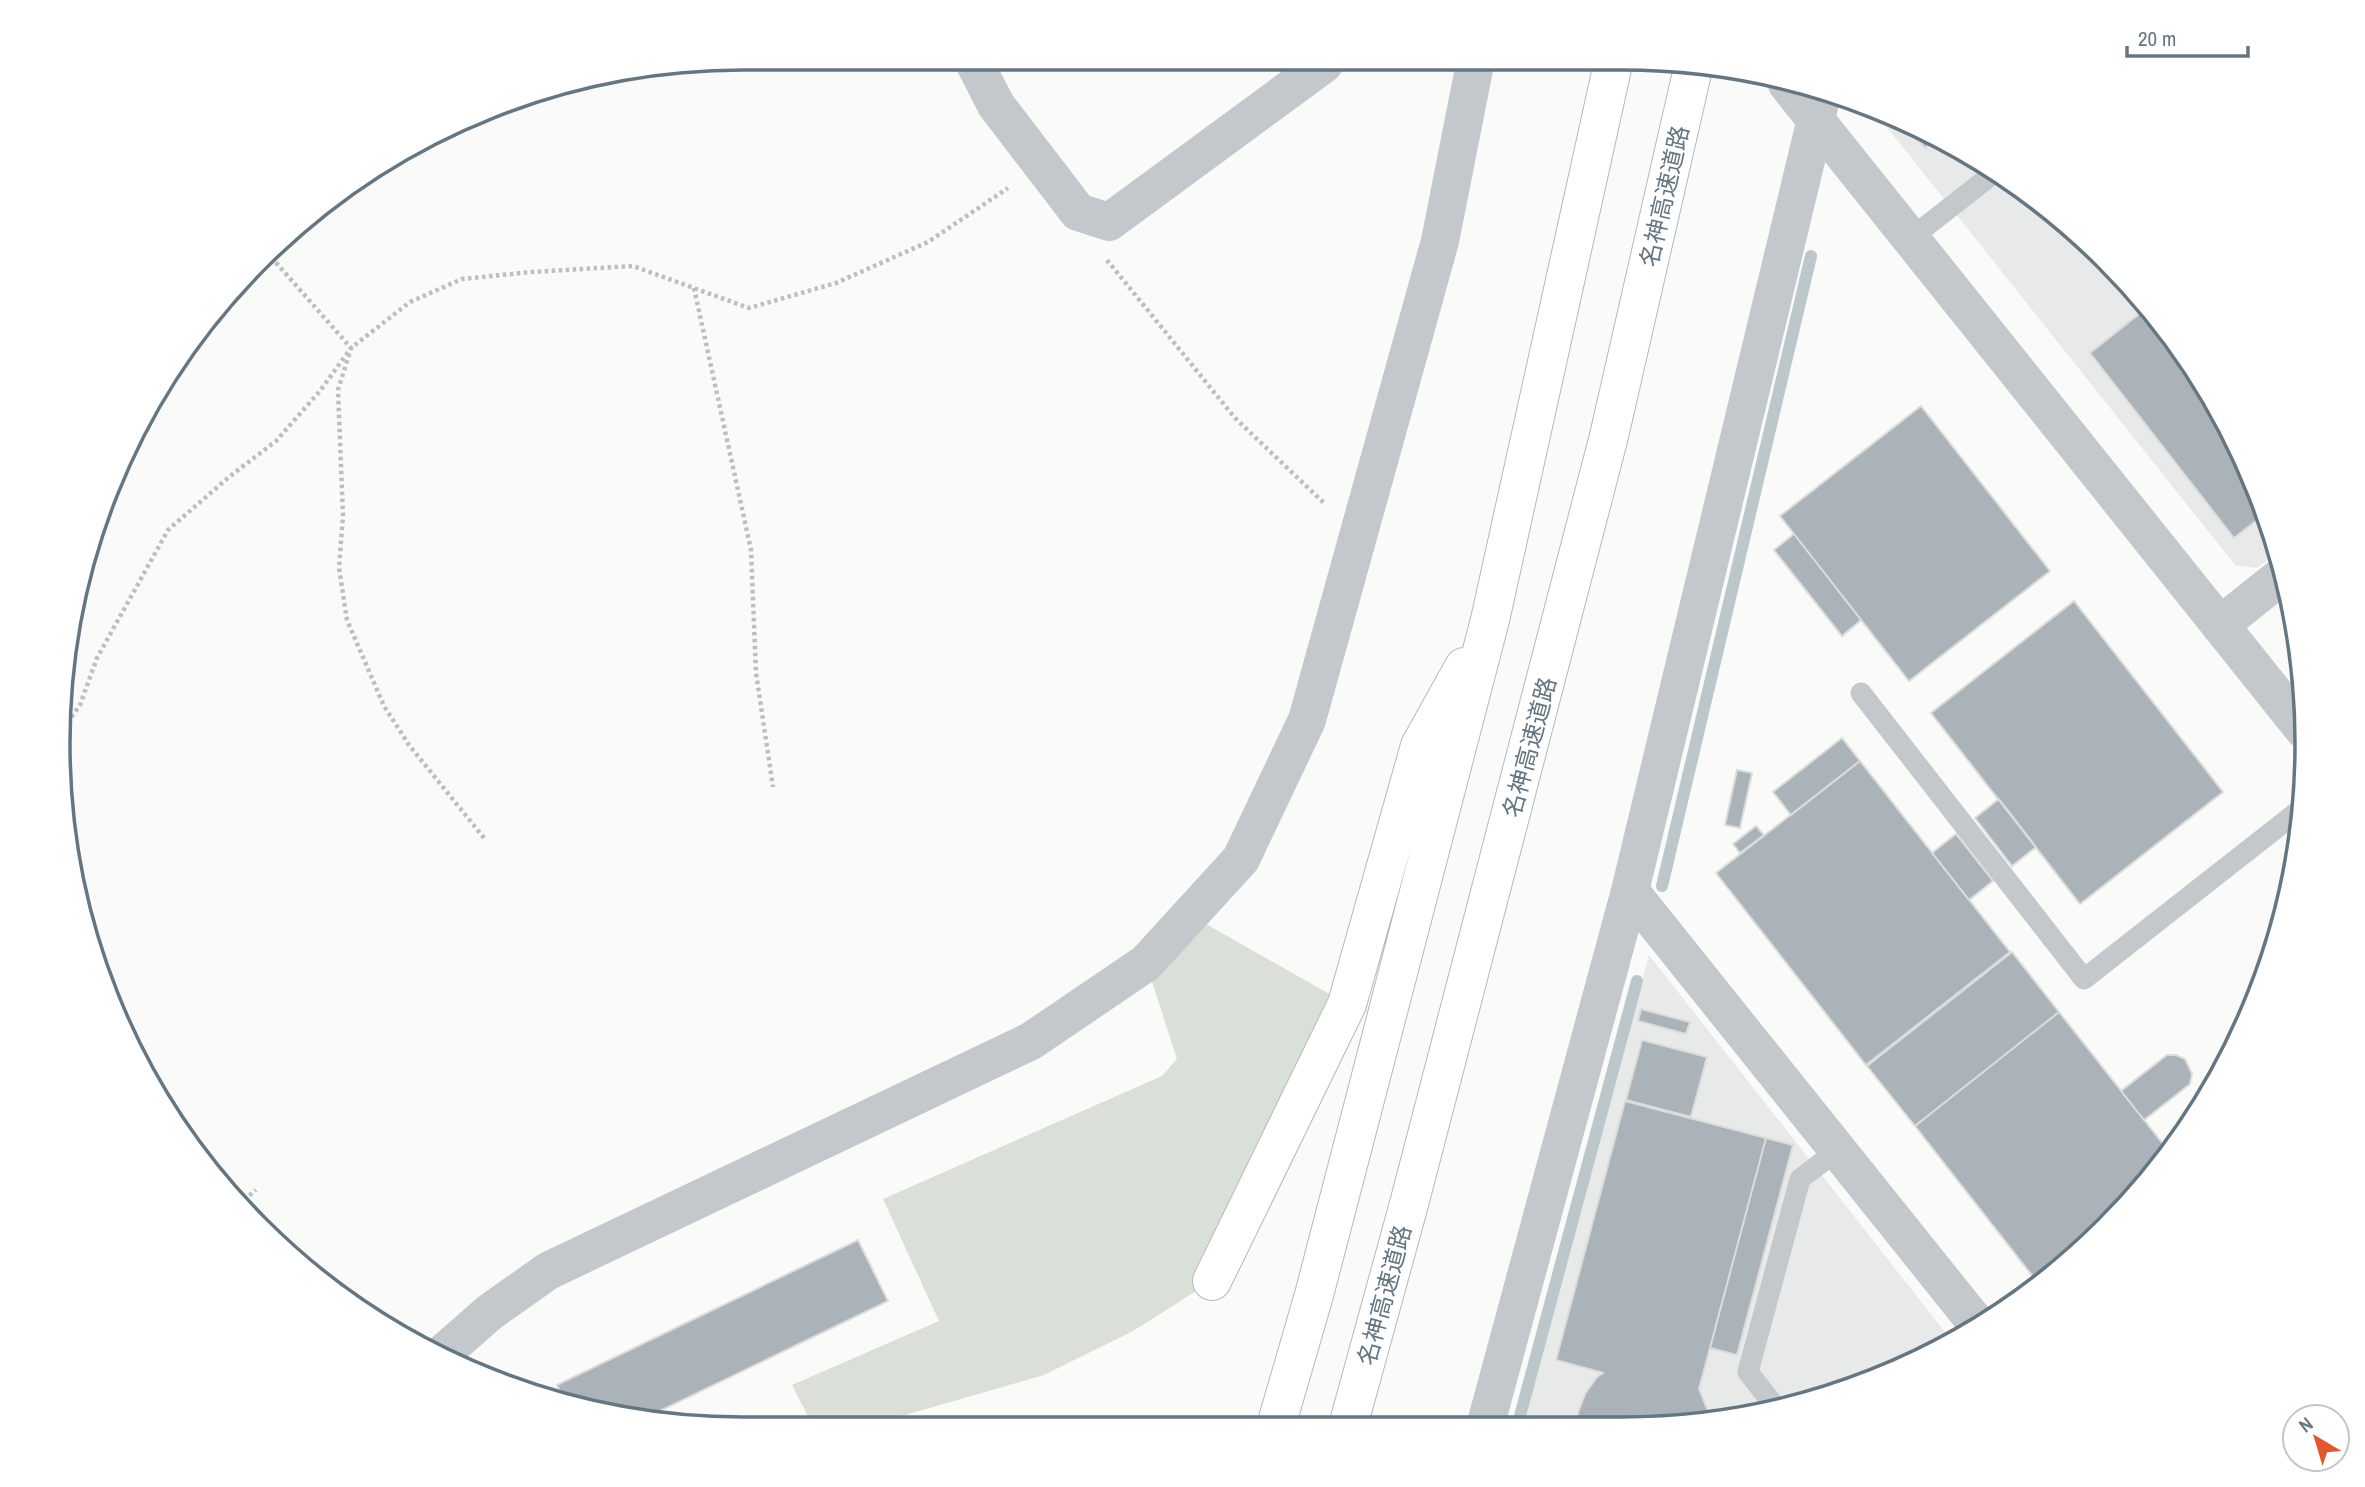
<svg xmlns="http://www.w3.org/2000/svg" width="2365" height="1487" font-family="'Archivo Narrow','Noto Sans JP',sans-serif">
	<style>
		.built { fill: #e8e9e9 }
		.green { fill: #dadfd7 }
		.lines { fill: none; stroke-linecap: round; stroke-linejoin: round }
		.stream { stroke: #bbc7cb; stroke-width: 12 }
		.building { fill: #aab3b9; stroke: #dcdcda; stroke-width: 2 }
		.motorway-casing { stroke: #b4b9bd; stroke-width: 40 }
		.path { stroke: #bbbfc2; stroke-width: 4.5; stroke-dasharray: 3.5 3.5; stroke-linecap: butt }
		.service { stroke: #c3c8cc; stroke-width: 21 }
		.minor { stroke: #c3c8cc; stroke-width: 38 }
		.tertiary { stroke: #c3c8cc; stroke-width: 38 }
		.motorway { stroke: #fff; stroke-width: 38 }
		.labels { text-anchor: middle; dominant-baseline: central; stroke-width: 7; stroke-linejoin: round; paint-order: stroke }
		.street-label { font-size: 24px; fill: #657683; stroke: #fff }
		.rim { fill: none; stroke: #657683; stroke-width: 3.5 }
	</style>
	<rect width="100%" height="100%" fill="#fafaf8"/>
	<path class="built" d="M1870,106l14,4 155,90 98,92 79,109 55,122 7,29 -21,16 -22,-3z
		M1649,955l303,386 -27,17 -126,48 -132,22 -144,-1z"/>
	<path class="green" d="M1190,915l157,89 -135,277 -79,50 -89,44 -170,49h-62l-20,-39 147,-64 -56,-122 279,-123 15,-17 -31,-96z"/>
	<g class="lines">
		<path class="stream" d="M1662,886l149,-630
			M1517,1427l120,-446"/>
	</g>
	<path class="building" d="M1906,123l29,17 -10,8z
		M2148,307l68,94 50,112 -32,25 -144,-185z
		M1921,406l129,165 -141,110 -129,-165z
		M1794,534l67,86 -19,16 -68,-86z
		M2074,601l149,191 -143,112 -149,-191z
		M1842,738l18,23 -69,54 -18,-23z
		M1860,761l150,191 -144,113 -150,-192z
		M1737,770l15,3 -12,55 -15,-3z
		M1999,799l37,48 -24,19 -37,-48z
		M1756,826l8,9 -24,18 -7,-9z
		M1956,834l37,47 -24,19 -37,-47z
		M2012,952l47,60 -144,114 -48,-60z
		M1641,1009l49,13 -4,12 -48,-13z
		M2059,1012l111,141 -5,8 -92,98 -35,24 -123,-157z
		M1642,1040l65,17 -16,60 -65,-17z
		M2167,1055h9l9,4 7,15 -2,10 -46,36 -23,-29z
		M1625,1101l141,37 -67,251 10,25v7l-42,7 -89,-1v-14l7,-19 12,-17 6,-4 -47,-13z
		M1766,1138l27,7 -56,210 -27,-7z
		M858,1240l30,61 -247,119 -77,-21 -7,-14z"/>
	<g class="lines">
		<defs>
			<path id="motorway" d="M1212,1281l135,-277 73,-258 44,-79
				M1276,1426l38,-131 176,-675 123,-556
				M1348,1426l61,-222 200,-768 85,-372"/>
		</defs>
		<use href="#motorway" class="motorway-casing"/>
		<path class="path" d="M1107,260l128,158 90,86
			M694,288l57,262 5,123 17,114
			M59,734l21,-29 17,-47 71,-128 61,-53 47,-36 44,-50 31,-43 -79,-90
			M484,838l-75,-93 -25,-39 -37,-86 -8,-52 4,-52 -5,-126 13,-42 59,-46 52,-23 69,-7 102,-6 116,42 87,-25 92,-41 80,-54
			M244,1200l12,-10"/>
		<path class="service" d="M1911,238l83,-65
			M1861,693l223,286 218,-171
			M1777,1409l-29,-37 52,-193 38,-29"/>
		<path class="minor" d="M975,64l21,41 82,107 31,10 215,-158
			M2220,625l63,-50
			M1630,891l347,433
			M1485,1427l145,-536 192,-797"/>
		<path class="tertiary" d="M1787,84l517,646
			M442,1354l48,-42 58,-41 483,-230 115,-78 95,-104 66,-139 133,-479 35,-177"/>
		<use href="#motorway" class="motorway"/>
	</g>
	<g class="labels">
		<g class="street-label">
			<text transform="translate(1664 196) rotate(-77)">名神高速道路</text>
			<text transform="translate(1529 747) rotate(-75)">名神高速道路</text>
			<text transform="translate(1384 1295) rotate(-75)">名神高速道路</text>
		</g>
	</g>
	<path d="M0 0H2365V1487H0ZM743 70H1622A673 673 0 0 1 2295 743V744A673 673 0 0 1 1622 1417H743A673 673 0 0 1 70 744V743A673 673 0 0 1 743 70Z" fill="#fff" fill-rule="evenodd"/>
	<path class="rim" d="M743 70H1622A673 673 0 0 1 2295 743V744A673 673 0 0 1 1622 1417H743A673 673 0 0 1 70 744V743A673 673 0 0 1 743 70Z"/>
	<g transform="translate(2316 1438) rotate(322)"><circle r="33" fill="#ffffff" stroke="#c1c8cd" stroke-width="2"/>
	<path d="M0-5L12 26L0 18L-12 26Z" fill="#e4572e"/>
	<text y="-10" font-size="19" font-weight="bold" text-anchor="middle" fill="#657683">N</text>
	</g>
	<path d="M2127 46v10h121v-10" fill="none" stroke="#657683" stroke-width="3.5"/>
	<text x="2138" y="46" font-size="21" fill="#657683" stroke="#ffffff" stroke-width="5" paint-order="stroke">20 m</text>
</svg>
